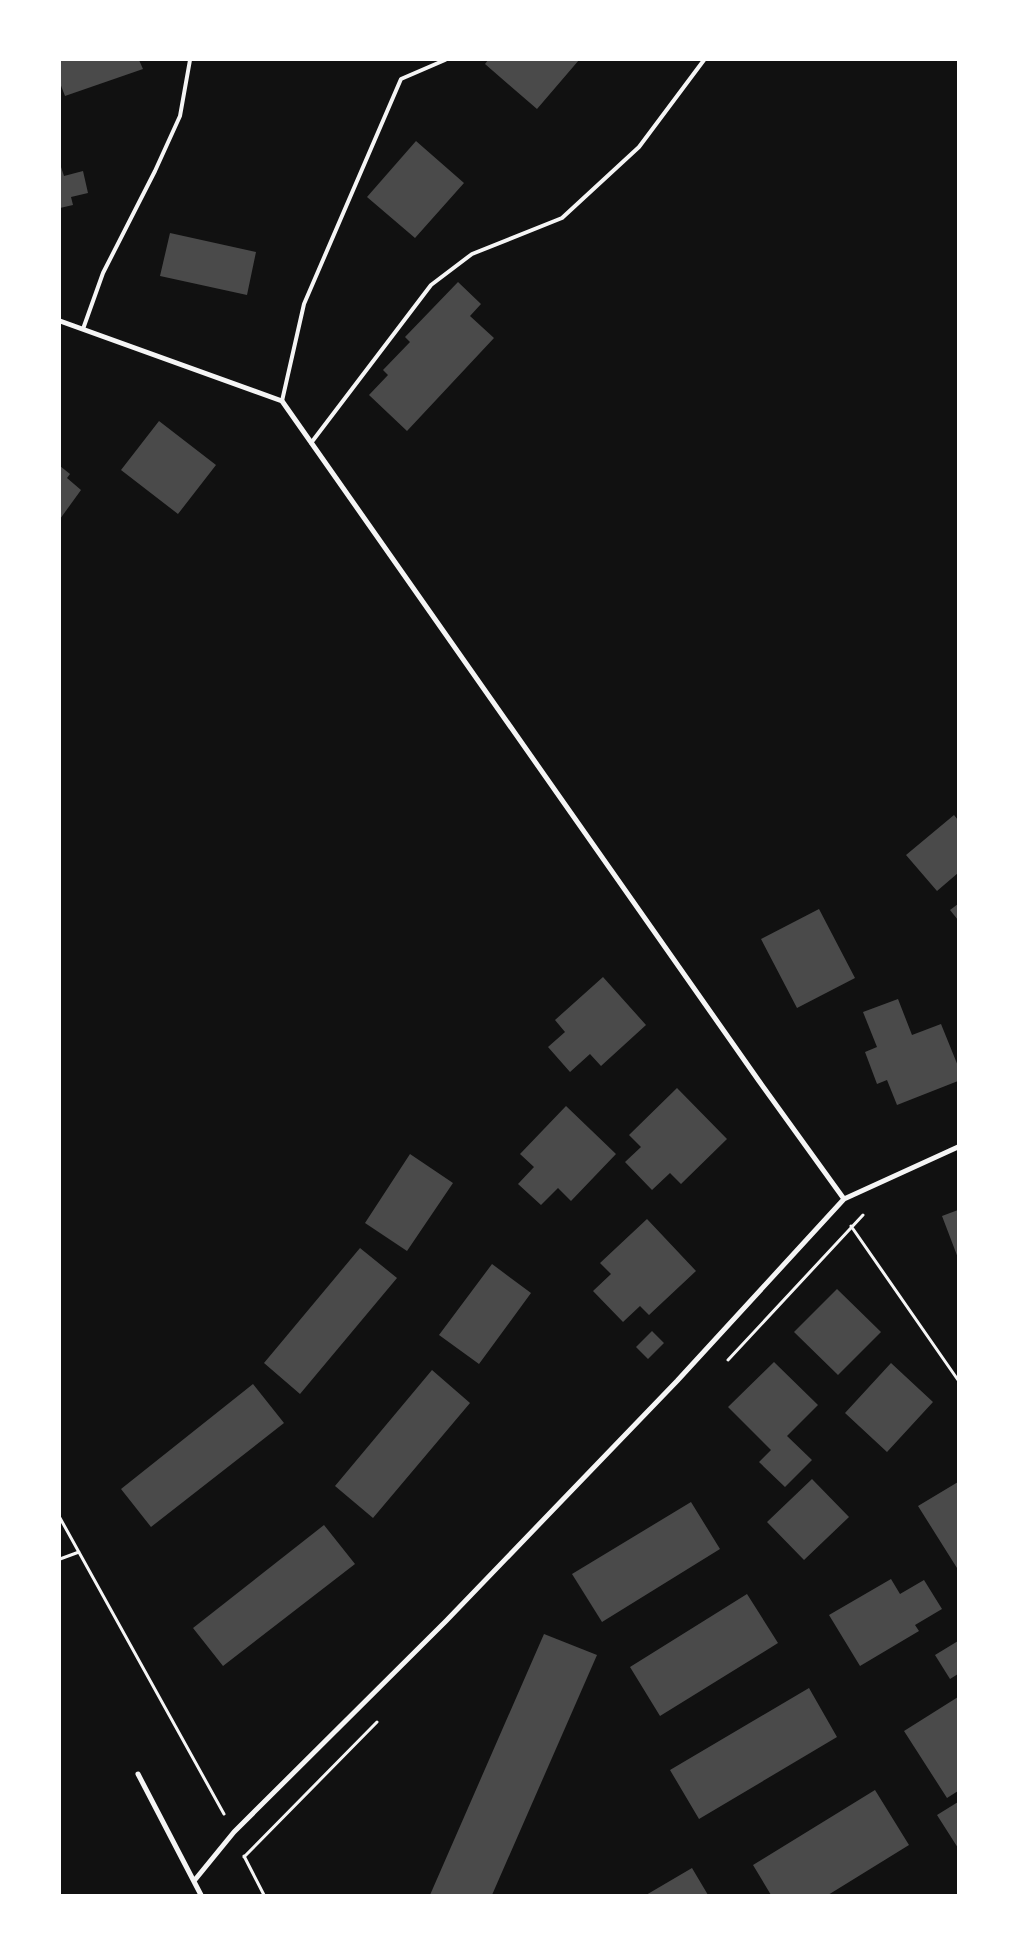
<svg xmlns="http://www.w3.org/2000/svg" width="1018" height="1955" font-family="Poppins,sans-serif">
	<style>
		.building { fill: #4a4a4a }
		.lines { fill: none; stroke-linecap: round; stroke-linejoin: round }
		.path { stroke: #f5f5f5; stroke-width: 3 }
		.service { stroke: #f5f5f5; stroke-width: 4 }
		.minor { stroke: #f5f5f5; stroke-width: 5 }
	</style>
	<rect width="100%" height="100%" fill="#111"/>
	<path class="building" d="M60,60h79l4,9 -78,27 -5,-13z
		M488,60h91l-42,49 -52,-45z
		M416,141l48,42 -49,55 -48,-41z
		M60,164l4,12 19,-5 5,22 -17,4 2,8 -13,3z
		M170,233l86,19 -9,43 -87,-19z
		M458,282l23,22 -11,12 24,22 -87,93 -38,-36 19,-20 -5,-5 27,-28 -5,-5z
		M159,421l57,44 -38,49 -57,-44z
		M60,466l10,8 -3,4 14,12 -21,29z
		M954,815l4,5v53l-21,18 -31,-36z
		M958,904v16l-8,-10z
		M819,909l36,69 -58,30 -36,-69z
		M603,977l43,48 -45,41 -11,-12 -20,18 -22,-25 17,-15 -10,-12z
		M898,999l14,36 29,-11 17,42v15l-61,24 -10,-25 -10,4 -12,-32 12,-5 -14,-35z
		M677,1088l50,51 -46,45 -11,-11 -18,17 -27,-28 16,-15 -12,-12z
		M566,1106l50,48 -45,47 -13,-13 -17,17 -23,-21 16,-17 -14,-13z
		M410,1154l43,29 -46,68 -42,-28z
		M958,1210v48l-16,-42z
		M647,1219l49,52 -47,44 -9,-9 -17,16 -30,-31 18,-17 -11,-11z
		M360,1248l37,30 -97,116 -36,-31z
		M492,1264l39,29 -52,71 -40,-29z
		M837,1289l44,43 -43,43 -44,-43z
		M652,1331l12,12 -16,16 -12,-12z
		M774,1362l44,43 -31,31 25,24 -27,27 -26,-25 12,-12 -43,-43z
		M891,1363l42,39 -46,50 -42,-39z
		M432,1370l38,33 -97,115 -38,-32z
		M253,1384l31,39 -133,104 -30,-38z
		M812,1479l37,38 -45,43 -37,-38z
		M958,1482v85l-1,1 -39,-62z
		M691,1502l29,47 -118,73 -30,-48z
		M324,1525l31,39 -132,102 -30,-38z
		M891,1579l9,15 24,-14 18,29 -27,16 4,6 -59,35 -31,-51z
		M747,1594l31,49 -118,73 -30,-49z
		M544,1634l53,21 -105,240h-62z
		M958,1641v33l-8,5 -15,-24z
		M809,1688l28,49 -138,82 -29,-49z
		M958,1697v94l-11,7 -43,-67z
		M875,1790l34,55 -81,50h-57l-18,-30z
		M958,1802v46l-21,-33z
		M692,1868l16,27h-62z"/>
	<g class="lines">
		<path class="path" d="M851,1226l107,154
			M728,1360l135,-145
			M60,1518l164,296
			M60,1559l19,-7
			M244,1856l20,39
			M244,1857l133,-135"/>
		<path class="service" d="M83,329l20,-56 52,-102 25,-55 10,-56
			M282,401l22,-97 97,-225 44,-19
			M311,443l120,-158 41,-31 90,-36 77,-71 65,-87"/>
		<path class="minor" d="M60,321l222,80 477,680 85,118
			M138,1774l63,121
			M194,1881l40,-49 212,-211 231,-240 167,-182 114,-52"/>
	</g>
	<rect width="1018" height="1955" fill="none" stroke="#ffffff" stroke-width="122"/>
</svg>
